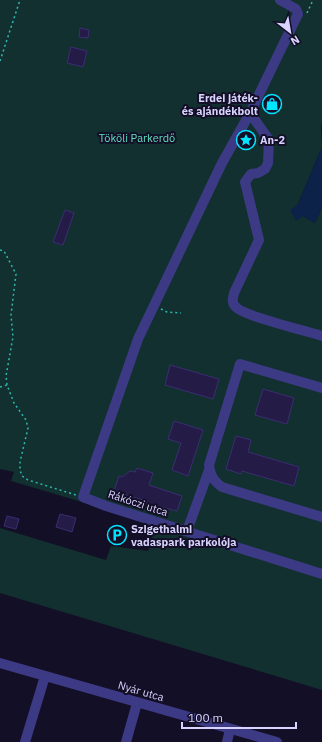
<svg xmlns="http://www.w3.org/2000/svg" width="322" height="742" font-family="'IBM Plex Sans',sans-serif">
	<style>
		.green { fill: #12302f }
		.water { fill: #0c2248 }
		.building { fill: #241b47; stroke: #3b2d73 }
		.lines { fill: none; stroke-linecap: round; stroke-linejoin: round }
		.path { stroke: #2fb8b0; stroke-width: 1.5; stroke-dasharray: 2 3; stroke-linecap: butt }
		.minor { stroke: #3d3a85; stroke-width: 10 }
		.labels { text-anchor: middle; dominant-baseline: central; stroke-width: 4; stroke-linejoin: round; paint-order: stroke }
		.poi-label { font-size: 11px; font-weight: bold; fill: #d9d4ff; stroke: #130f26; text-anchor: start }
		.park-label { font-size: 11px; fill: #5fe0c0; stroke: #130f26 }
		.street-label { font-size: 11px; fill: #d9d4ff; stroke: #130f26 }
	</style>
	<rect width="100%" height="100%" fill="#130f26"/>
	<path class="green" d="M0,0h322v122l-1,6 1,19 -24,57 5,12 12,7 7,-16v483l-322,-97v-65l106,32 5,-14 37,5 8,-27 -145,-43 3,-9 -14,-3z"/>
	<path class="water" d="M322,147v60l-7,16 -12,-7 -7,5 -6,-11 8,-6z"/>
	<path class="building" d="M80,28l9,2 -1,8 -9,-1z
		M71,47l16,4 -4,16 -16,-4z
		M65,210l9,3 -11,32 -10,-3z
		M170,365l49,14 -6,20 -48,-14z
		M263,389l31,9 -7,26 -32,-9z
		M174,421l29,9 -15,46 -16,-6 9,-27 -13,-4z
		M236,436l15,4 -3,12 51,15 -5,19 -52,-15 -1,3 -15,-5z
		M137,468l16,5 -4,12 33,11 -5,15 -31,-8v-2l-32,-10 5,-15 3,1 8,-6 5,1z
		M60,514l16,4 -4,14 -16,-5z
		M7,516l12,3 -3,10 -12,-3z"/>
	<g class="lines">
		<path class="path" d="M307,13l6,-13
			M0,61l20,-61
			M0,250l4,1 12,23 -5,41 2,22 -7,39 1,9 7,18 12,17 2,8 -8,34v8l2,6 6,4 48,15
			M161,309l6,3 14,1
			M0,387l7,-2
			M143,508l1,-1 11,4 -1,1"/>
		<path class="minor" d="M280,0l16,9 2,5 -48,99 -28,50 -84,176 -55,158 23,9 216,68
			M250,113l19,27 -1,23 -3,6 -7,4 -7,1 -6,8 14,58 -25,53c-1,5 -3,10 2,14 7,9 71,24 86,29
			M322,388l-82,-24 -31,101c1,11 5,16 13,22l100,30
			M187,531l22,-61
			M0,663l277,79
			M25,742l20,-66
			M126,742l11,-39
			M227,742l3,-13"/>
	</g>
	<defs>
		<symbol id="shop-ring" viewBox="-11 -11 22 22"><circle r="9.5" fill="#130f26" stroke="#00e5ff" stroke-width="1.5"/><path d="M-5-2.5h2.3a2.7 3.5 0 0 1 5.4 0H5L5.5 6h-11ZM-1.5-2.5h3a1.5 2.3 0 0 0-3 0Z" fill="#00e5ff"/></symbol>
		<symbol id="sight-ring" viewBox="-11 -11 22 22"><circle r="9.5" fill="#130f26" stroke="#00e5ff" stroke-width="1.5"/><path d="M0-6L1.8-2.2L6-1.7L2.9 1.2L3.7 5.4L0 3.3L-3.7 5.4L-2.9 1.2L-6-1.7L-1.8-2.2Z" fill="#00e5ff"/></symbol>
		<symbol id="parking-ring" viewBox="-11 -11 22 22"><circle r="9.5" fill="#130f26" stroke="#00e5ff" stroke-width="1.5"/><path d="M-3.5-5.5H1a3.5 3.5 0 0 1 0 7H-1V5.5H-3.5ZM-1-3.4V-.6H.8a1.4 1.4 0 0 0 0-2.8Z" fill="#00e5ff"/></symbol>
	</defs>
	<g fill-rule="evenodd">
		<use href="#shop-ring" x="261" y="93" width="22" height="22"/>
		<use href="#sight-ring" x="235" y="129" width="22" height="22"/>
		<use href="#parking-ring" x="106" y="524" width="22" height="22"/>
	</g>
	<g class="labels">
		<g class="poi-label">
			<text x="258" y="98" text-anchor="end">Erdei játék-<tspan x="258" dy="13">és ajándékbolt</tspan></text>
			<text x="260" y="140">An-2</text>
			<text x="131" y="529">Szigethalmi<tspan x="131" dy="13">vadaspark parkolója</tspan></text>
		</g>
		<g class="park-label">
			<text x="137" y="138">Tököli Parkerdő</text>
		</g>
		<g class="street-label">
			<text transform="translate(138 503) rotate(18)">Rákóczi utca</text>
			<text transform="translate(141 691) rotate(16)">Nyár utca</text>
		</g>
	</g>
	<g transform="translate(290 32) rotate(149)" stroke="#130f26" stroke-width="3" paint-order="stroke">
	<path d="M0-3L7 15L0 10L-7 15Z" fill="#d9d4ff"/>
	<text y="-6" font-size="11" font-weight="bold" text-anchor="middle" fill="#d9d4ff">N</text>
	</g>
	<path d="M182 722v6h114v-6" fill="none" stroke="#d9d4ff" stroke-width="2"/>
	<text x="188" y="722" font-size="12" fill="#d9d4ff" stroke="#130f26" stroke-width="3" paint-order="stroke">100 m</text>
</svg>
